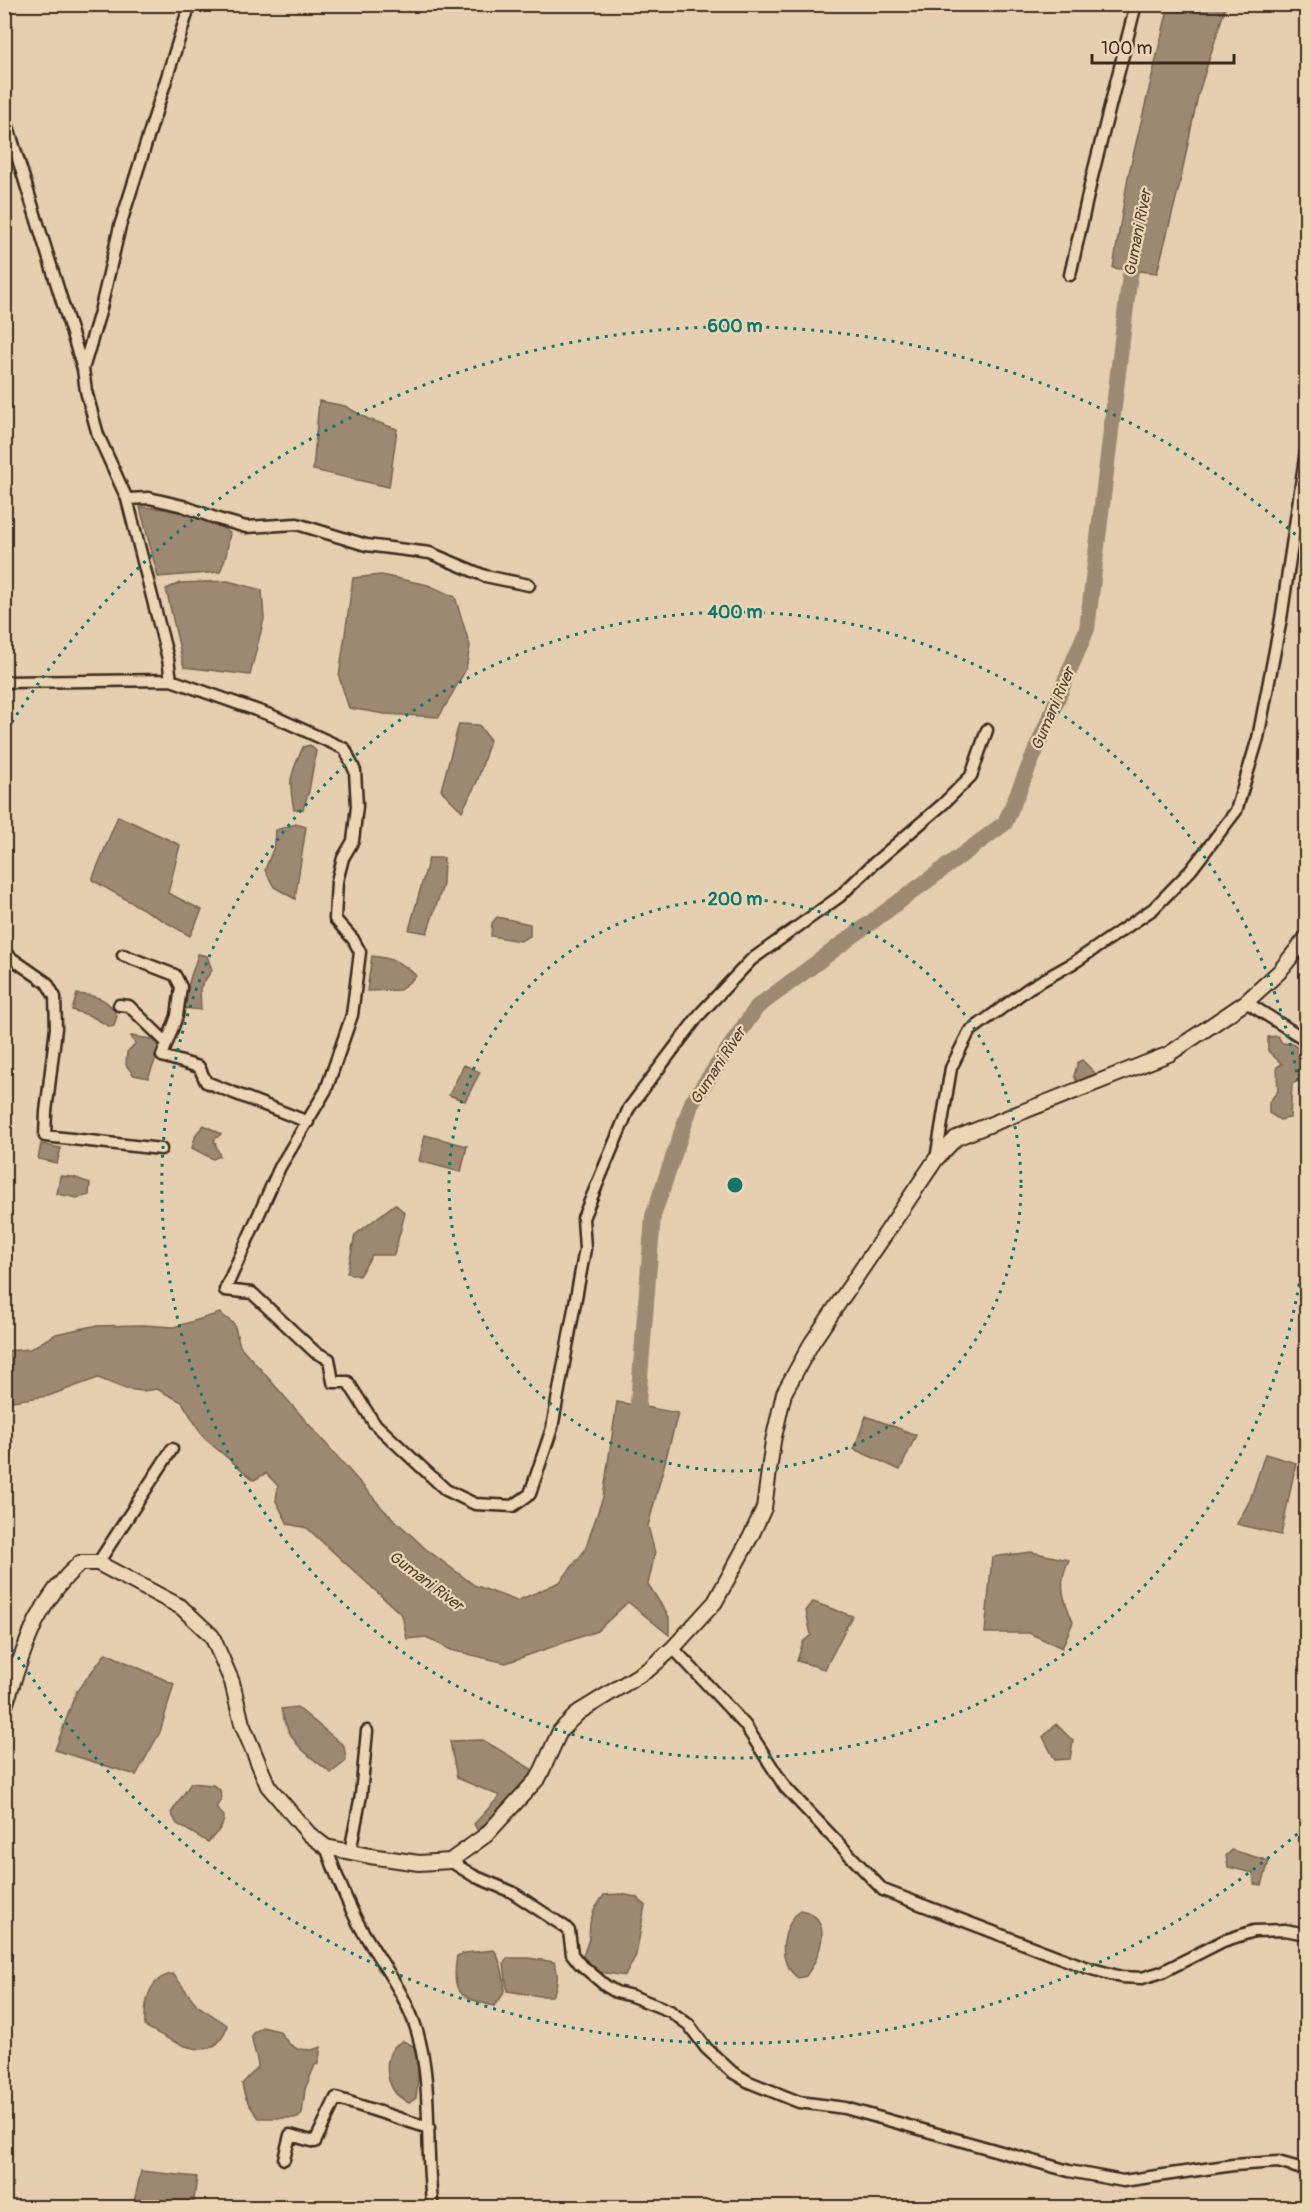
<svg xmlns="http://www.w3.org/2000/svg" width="1311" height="2212" font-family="Pangolin,sans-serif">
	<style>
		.water { fill: #9d8972; stroke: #766350; stroke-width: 1.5 }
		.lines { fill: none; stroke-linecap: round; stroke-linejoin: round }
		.river { stroke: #9d8972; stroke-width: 16 }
		.street-casing { stroke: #3b2a1e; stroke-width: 15 }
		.secondary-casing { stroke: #3b2a1e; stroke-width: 18 }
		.street { stroke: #ecd5b5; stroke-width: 10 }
		.secondary { stroke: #ecd5b5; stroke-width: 14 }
		.ring { fill: none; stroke: #0f766e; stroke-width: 3; stroke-dasharray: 3 6 }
		.labels { text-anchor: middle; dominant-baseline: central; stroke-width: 4.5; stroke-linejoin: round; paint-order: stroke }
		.water-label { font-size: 16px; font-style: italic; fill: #544233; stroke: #ecd5b5 }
		.centre { fill: #0f766e; stroke: #ecd5b5; stroke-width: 3 }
		.ring-label { font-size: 18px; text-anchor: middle; font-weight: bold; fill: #0f766e; stroke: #ecd5b5; stroke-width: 4.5; stroke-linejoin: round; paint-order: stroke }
	</style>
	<rect width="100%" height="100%" fill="#e5ceaf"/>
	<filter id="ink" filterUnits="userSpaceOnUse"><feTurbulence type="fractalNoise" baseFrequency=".0167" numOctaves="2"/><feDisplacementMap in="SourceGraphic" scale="12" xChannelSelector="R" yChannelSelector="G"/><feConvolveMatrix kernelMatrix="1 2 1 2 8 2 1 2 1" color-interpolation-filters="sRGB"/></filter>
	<g filter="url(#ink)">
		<path class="water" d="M1169,5h57l-28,90 -19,92 -22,86 -44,-5 15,-91z
			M319,401l26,5 23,13 29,10 -8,58 -76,-17z
			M140,507c31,1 64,8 90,26l-4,23 -6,16 -62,5z
			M381,575l47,10 27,12 15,49 -4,23 -27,48 -54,-3 -36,-6 -10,-31 14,-99z
			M228,581l34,9 2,29 -14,56 -66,-8 -18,-78 14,-6z
			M459,724l20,1 11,15 -13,42 -15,29 -21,-21z
			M310,745l6,6 -7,40 -6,18 -9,1c-6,-31 -4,-34 9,-63z
			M118,816l62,29 -12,48 34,17 -12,26 -98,-56z
			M296,824l10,3 -11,72 -21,-12 -9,-17 10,-26 1,-14z
			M429,858h15l-1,27 -16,48 -18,-3z
			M497,917l33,7v12l-10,5 -29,-5 1,-13z
			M198,954l9,2 5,14 -12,18 1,22 -19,-2 5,-8 -3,-9 4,-1c1,-13 7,-23 10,-36z
			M372,956c18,2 31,6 44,20l-16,14 -33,1z
			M77,994c19,1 32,5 40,22l-3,10 -4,1 -19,-11 -19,-6z
			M131,1036l20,3 10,7 -13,32 -14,-3 -8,-10 1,-13 8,-8z
			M1278,1036l4,7 11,1 9,8 4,-1v10l-4,2 -2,9 6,5 -14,7 -2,34 -10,2 -11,-7v-11l9,-11 -1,-24 5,-3 -14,-13v-14z
			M1082,1060l14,14 -19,7 -3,-5 4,-14z
			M464,1065l16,7 -15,29 -16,-6z
			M204,1125l17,9 -7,6 6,16 -7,3 -21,-11 4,-14z
			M425,1135l42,11 -6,26 -42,-11z
			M41,1144l20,4 -4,15 -19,-4z
			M60,1176l13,1 17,6 -1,12 -11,3 -21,-4z
			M395,1204l10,9 -11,42h-22l-13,21 -12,-3 8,-38z
			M220,1313l14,11 6,22 144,164 42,39 48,36 43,16 43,-19 25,-32 18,-53 14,-95 61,11 -30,113 7,27 -7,31 21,33v18l-41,-33 -31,29 -91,32 -55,-13 -25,-13 -19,2 -5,-24 -95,-87 -19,-4 -12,-23 2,-15 -12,-13 -12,7 -50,-42 -22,-36 -25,-13 -14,2 -17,-2 -28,-11 -50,18 -43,6v-51l25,-2 26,-15 37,-8 50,-1 31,2z
			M866,1416l50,19 -16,35 -46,-21z
			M1265,1454l31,9 -15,72 -44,-11 13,-24z
			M1031,1552l38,8c-12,24 -6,38 4,62l-11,26 -33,-15h-44l7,-76z
			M813,1602l39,14 -27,53 -28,-8 6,-19 8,-7 -5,-24z
			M106,1653l68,31 -14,48 -24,43 -81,-25 21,-58z
			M297,1707l47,39 2,15 -15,12c-28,-22 -41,-28 -50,-64z
			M1056,1724l17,17 -3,18 -15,1 -12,-23z
			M483,1740l55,33 -10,13 -50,45 -4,-7 26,-28 -43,-18 -7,-37z
			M191,1783l22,2 7,5 1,9 -5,9 8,8c0,12 -9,18 -16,26l-31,-18 -6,-11z
			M1232,1850l37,11 -7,24 -8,-1 -1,-11 -25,-6 -2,-11z
			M621,1894l15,3 9,8 -9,50 -11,21 -37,-6 -6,-12 7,-19 1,-16 4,-13 10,-15z
			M800,1910c36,7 20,46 6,66l-8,2c-23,-18 -16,-50 2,-68z
			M494,1950c6,8 13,34 9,44 -1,4 -7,8 -9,12 -35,-9 -43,-12 -37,-50l8,-3z
			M507,1958h22l25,4c5,9 4,25 -2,34h-12l-33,-5 -3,-28z
			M173,1974l24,31 30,20c-11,45 -57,15 -82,1 -1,-22 3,-49 28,-52z
			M262,2027l17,4 10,13 8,5 15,1 9,-3 -3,17 -3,1 -10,24 -3,25 -4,4h-39c-9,-11 -15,-20 -17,-34l16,-17c0,-12 -7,-21 -6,-33z
			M403,2041l12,6c5,16 3,35 1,51l-7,5c-5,-3 -12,-7 -15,-12 -10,-16 -10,-42 9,-50z
			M141,2171l56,6 -4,30h-60z"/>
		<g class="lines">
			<path class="river" d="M636,1428l17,-212 39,-114 65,-95 248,-184 82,-194 42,-347 6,-33"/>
			<defs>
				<path id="street" d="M4,114l79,255 3,22 12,44 29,64 41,160 3,21
					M1070,275l22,-98 44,-173
					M83,369l17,-57 20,-86 70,-222
					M127,499l22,-1 34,8 35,13 28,8 51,-3 69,21 64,8 55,23 44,9
					M4,682l167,-2 102,36 72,33 10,22 2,35 -4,35 -10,17 -6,23 -2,38 18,20 7,13 -8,63 -26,75 -46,77 -55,123 27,3 63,59 14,7 4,23h15l26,41 72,67 29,14 38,2 17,-12 22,-66 33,-179 -2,-31 46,-110 71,-94 51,-54 88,-63 33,-32 71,-61 28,-28 16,-46
					M4,953l43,30 8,14 1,31 -10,84 -1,24 116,13
					M123,955l52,20 6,12 -4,29 -15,40 37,11 7,15 102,40
					M1246,1002l60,38
					M119,1005l10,1 38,37
					M936,1159l15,-91 18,-36 60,-44 46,-26 78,-53 38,-39 45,-59 22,-73 23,-119 25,-168
					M98,1563l74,-114
					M673,1648l72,77 40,62 98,103 202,77 36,10 21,1 20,-6 61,-31 31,-10 31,-1 21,4
					M4,1665l16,-3
					M326,1847c9,25 19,51 32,76 19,35 47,68 59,108 17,57 7,118 16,177
					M350,1852l11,-57 6,-64
					M450,1861l24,15 38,16 53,35 4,4 3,23 7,9 27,23 10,6 16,4 38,15 19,14 17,23 26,24 17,10 50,20 46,6 224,63 54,10 110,-16 45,-3 28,8
					M284,2159l6,-24 25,7 21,-44 93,30"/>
				<path id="secondary" d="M4,1709c19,-56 30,-105 76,-146h18l83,44 31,29 20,46 10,42 26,62 41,48 17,13 44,9 49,7 31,-2 36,-26 53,-58 21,-46 19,-19 70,-43 24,-21 42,-46 36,-66 13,-28 9,-67 11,-48 27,-49 125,-185 20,-21 213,-84 77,-52 33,-30 27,-34"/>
			</defs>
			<use href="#street" class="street-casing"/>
			<use href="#secondary" class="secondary-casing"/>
			<use href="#street" class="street"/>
			<use href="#secondary" class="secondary"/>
		</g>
	</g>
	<g class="ring">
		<circle cx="735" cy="1185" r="286"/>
		<path d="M1306 1230A573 573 0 1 1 1306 1140"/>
		<path d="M1304 1828A859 859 0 0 1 7 1640M7 730A859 859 0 0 1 1304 542"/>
	</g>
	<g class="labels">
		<g class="water-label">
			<text transform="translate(1138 233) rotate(-79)">Gumani River</text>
			<text transform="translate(1053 709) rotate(-67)">Gumani River</text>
			<text transform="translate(718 1066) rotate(-57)">Gumani River</text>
			<text transform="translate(426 1581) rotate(37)">Gumani River</text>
		</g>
	</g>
	<circle cx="735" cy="1185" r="9" class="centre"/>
	<g class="ring-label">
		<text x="735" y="332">600 m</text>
		<text x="735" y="618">400 m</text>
		<text x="735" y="905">200 m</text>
	</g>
	<rect width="1311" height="2212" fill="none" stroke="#ecd5b5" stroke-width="24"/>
	<rect x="12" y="12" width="1287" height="2188" fill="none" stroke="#3b2a1e" stroke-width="2" filter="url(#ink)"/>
	<path d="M1092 54v9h142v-9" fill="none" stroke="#3b2a1e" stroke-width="3"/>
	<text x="1101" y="54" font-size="18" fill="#3b2a1e" stroke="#ecd5b5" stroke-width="4.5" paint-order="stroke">100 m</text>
</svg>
